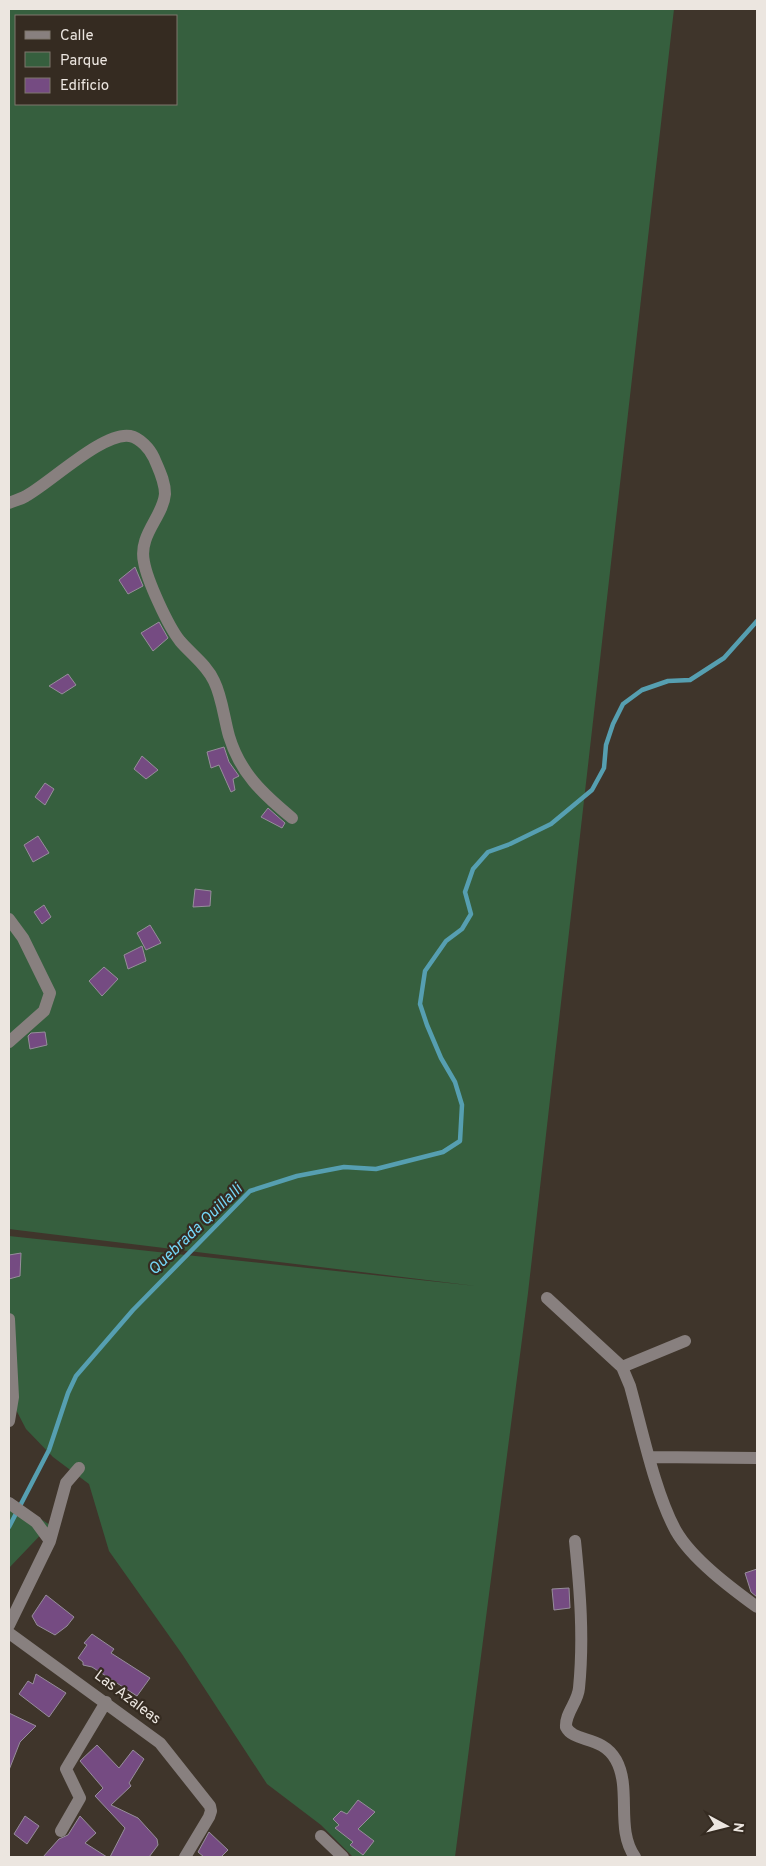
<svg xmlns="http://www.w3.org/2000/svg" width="766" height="1866" font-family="Overpass,sans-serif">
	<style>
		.green { fill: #365f3e; fill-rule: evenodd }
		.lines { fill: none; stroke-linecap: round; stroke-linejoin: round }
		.stream { stroke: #569fb1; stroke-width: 4.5 }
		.building { fill: #754b82; stroke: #978e9b }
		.minor { stroke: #88807f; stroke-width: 12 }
		.labels { text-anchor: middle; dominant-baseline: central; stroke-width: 4.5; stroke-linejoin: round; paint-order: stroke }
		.street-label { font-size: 15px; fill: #ece6e0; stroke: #352b21 }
		.water-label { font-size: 16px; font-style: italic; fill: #75d6f6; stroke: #352b21 }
	</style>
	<rect width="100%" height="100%" fill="#3f352b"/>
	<path class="green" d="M9,9h665l-146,1284 -73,564h-102l-32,-32 -54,-41 -85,-130 -73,-103 -20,-67 -36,-27 -27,-28 -13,-25 -4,-31v-137l467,50 -467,-57zM16,16h160v88h-160z
		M9,1498l41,27 -41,43z"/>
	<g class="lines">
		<path class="stream" d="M9,1527l40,-77 19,-57 8,-17 57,-66 117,-119 47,-15 47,-9 32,2 67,-17 17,-11 2,-36 -7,-23 -14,-24 -14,-33 -7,-21 5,-33 21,-30 16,-12 9,-15 -6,-22 8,-23 15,-17 22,-8 41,-20 41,-34 12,-22 2,-23 7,-21 10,-20 19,-14 26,-9 22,-1 34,-22 33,-37"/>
	</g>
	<path class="building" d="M135,567l8,19 -15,8 -9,-14z
		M159,622l9,16 -15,13 -12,-18z
		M68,674l8,11 -14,9 -13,-8z
		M224,747l5,15 10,14 -6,3 2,11 -4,2 -12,-27 -8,3 -4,-16z
		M142,756l16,14 -12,9 -12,-10z
		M45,783l9,6 -9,16 -10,-8z
		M268,808l17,15 -3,5 -21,-11z
		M38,836l11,17 -16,9 -9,-17z
		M195,889l16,2 -1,15 -17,1z
		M44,905l7,12 -9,7 -8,-12z
		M150,925l11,18 -15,7 -9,-17z
		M142,946l4,15 -18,8 -4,-14z
		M104,967l14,12 -16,17 -13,-15z
		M45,1032l2,13 -17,4 -2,-13 3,-3z
		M21,1253l-1,23 -11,3v-24z
		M757,1569v28l-6,-5 -6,-19z
		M569,1588l1,20 -16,2 -2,-21z
		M46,1595l28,22 -7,9 -12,9 -18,-10 -5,-9z
		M92,1634l22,15 -3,4 39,25 -13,18 -45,-29 -9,-2v-3l-5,-4 9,-13 -3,-2z
		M36,1674l30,19 -17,24 -30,-23 9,-13 5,3z
		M9,1713l27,13 -16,16 -11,28z
		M97,1745l22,23 14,-18 11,9 -15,24 2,3 -20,19 27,13 19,21 1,6 -9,12h-39l15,-29 -30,-32 8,-8 -23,-27z
		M358,1800l17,12 -17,17 16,12 -11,14 -13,-10 3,-3 -18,-14 4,-3 -6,-6 8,-8 6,3z
		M25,1816l14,10 -12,18 -13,-10z
		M80,1816l16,17 -11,10 22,14h-64l16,-18 9,-4z
		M209,1832l19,18 -7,7h-17l-6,-5z"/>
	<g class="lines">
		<path class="minor" d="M9,503c5,-2 12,-4 17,-7 24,-13 78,-65 104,-60 10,2 20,13 24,22 5,12 11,23 11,36 -2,23 -27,41 -21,68 3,18 24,64 36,79 11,13 27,24 34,40 8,16 10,37 15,55 11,37 34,58 63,82
			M9,919l14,19 27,55 -6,18 -35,31
			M547,1298l75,69 8,19c12,43 25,107 46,145 16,28 55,57 81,76
			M9,1319l4,78 -4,24
			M622,1367l63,-26
			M650,1457l107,1
			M9,1503l27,19 14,19
			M575,1541c5,49 9,97 4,147 -1,14 -14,25 -13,39 8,16 36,8 50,33 16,29 -1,69 19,97
			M9,1625l41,-84 16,-58 13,-15
			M9,1633l151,110 50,63 1,5 -2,6 -24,40
			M61,1831l19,-33 -14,-29 40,-67
			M321,1836l22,21"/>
	</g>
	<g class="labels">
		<g class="street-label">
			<text transform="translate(127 1698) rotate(37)">Las Azaleas</text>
		</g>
		<g class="water-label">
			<text transform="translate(196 1230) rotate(-44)">Quebrada Quillalli</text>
		</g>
	</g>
	<rect width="766" height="1866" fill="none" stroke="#ece6e0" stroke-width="20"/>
	<rect x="15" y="15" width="162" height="90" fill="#352b21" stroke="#7e766d"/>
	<rect x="25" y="31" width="25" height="8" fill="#88807f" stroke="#7e766d"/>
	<text x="60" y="40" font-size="15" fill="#ece6e0">Calle</text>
	<rect x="25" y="52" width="25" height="15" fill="#365f3e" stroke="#7e766d"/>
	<text x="60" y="65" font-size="15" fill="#ece6e0">Parque</text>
	<rect x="25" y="78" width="25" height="15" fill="#754b82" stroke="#7e766d"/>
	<text x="60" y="90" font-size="15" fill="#ece6e0">Edificio</text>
	<g transform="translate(726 1826) rotate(97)" stroke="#352b21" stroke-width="4" paint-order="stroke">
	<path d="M0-4L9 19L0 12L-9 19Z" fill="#ece6e0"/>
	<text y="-8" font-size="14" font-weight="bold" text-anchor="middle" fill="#ece6e0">N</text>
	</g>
</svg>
